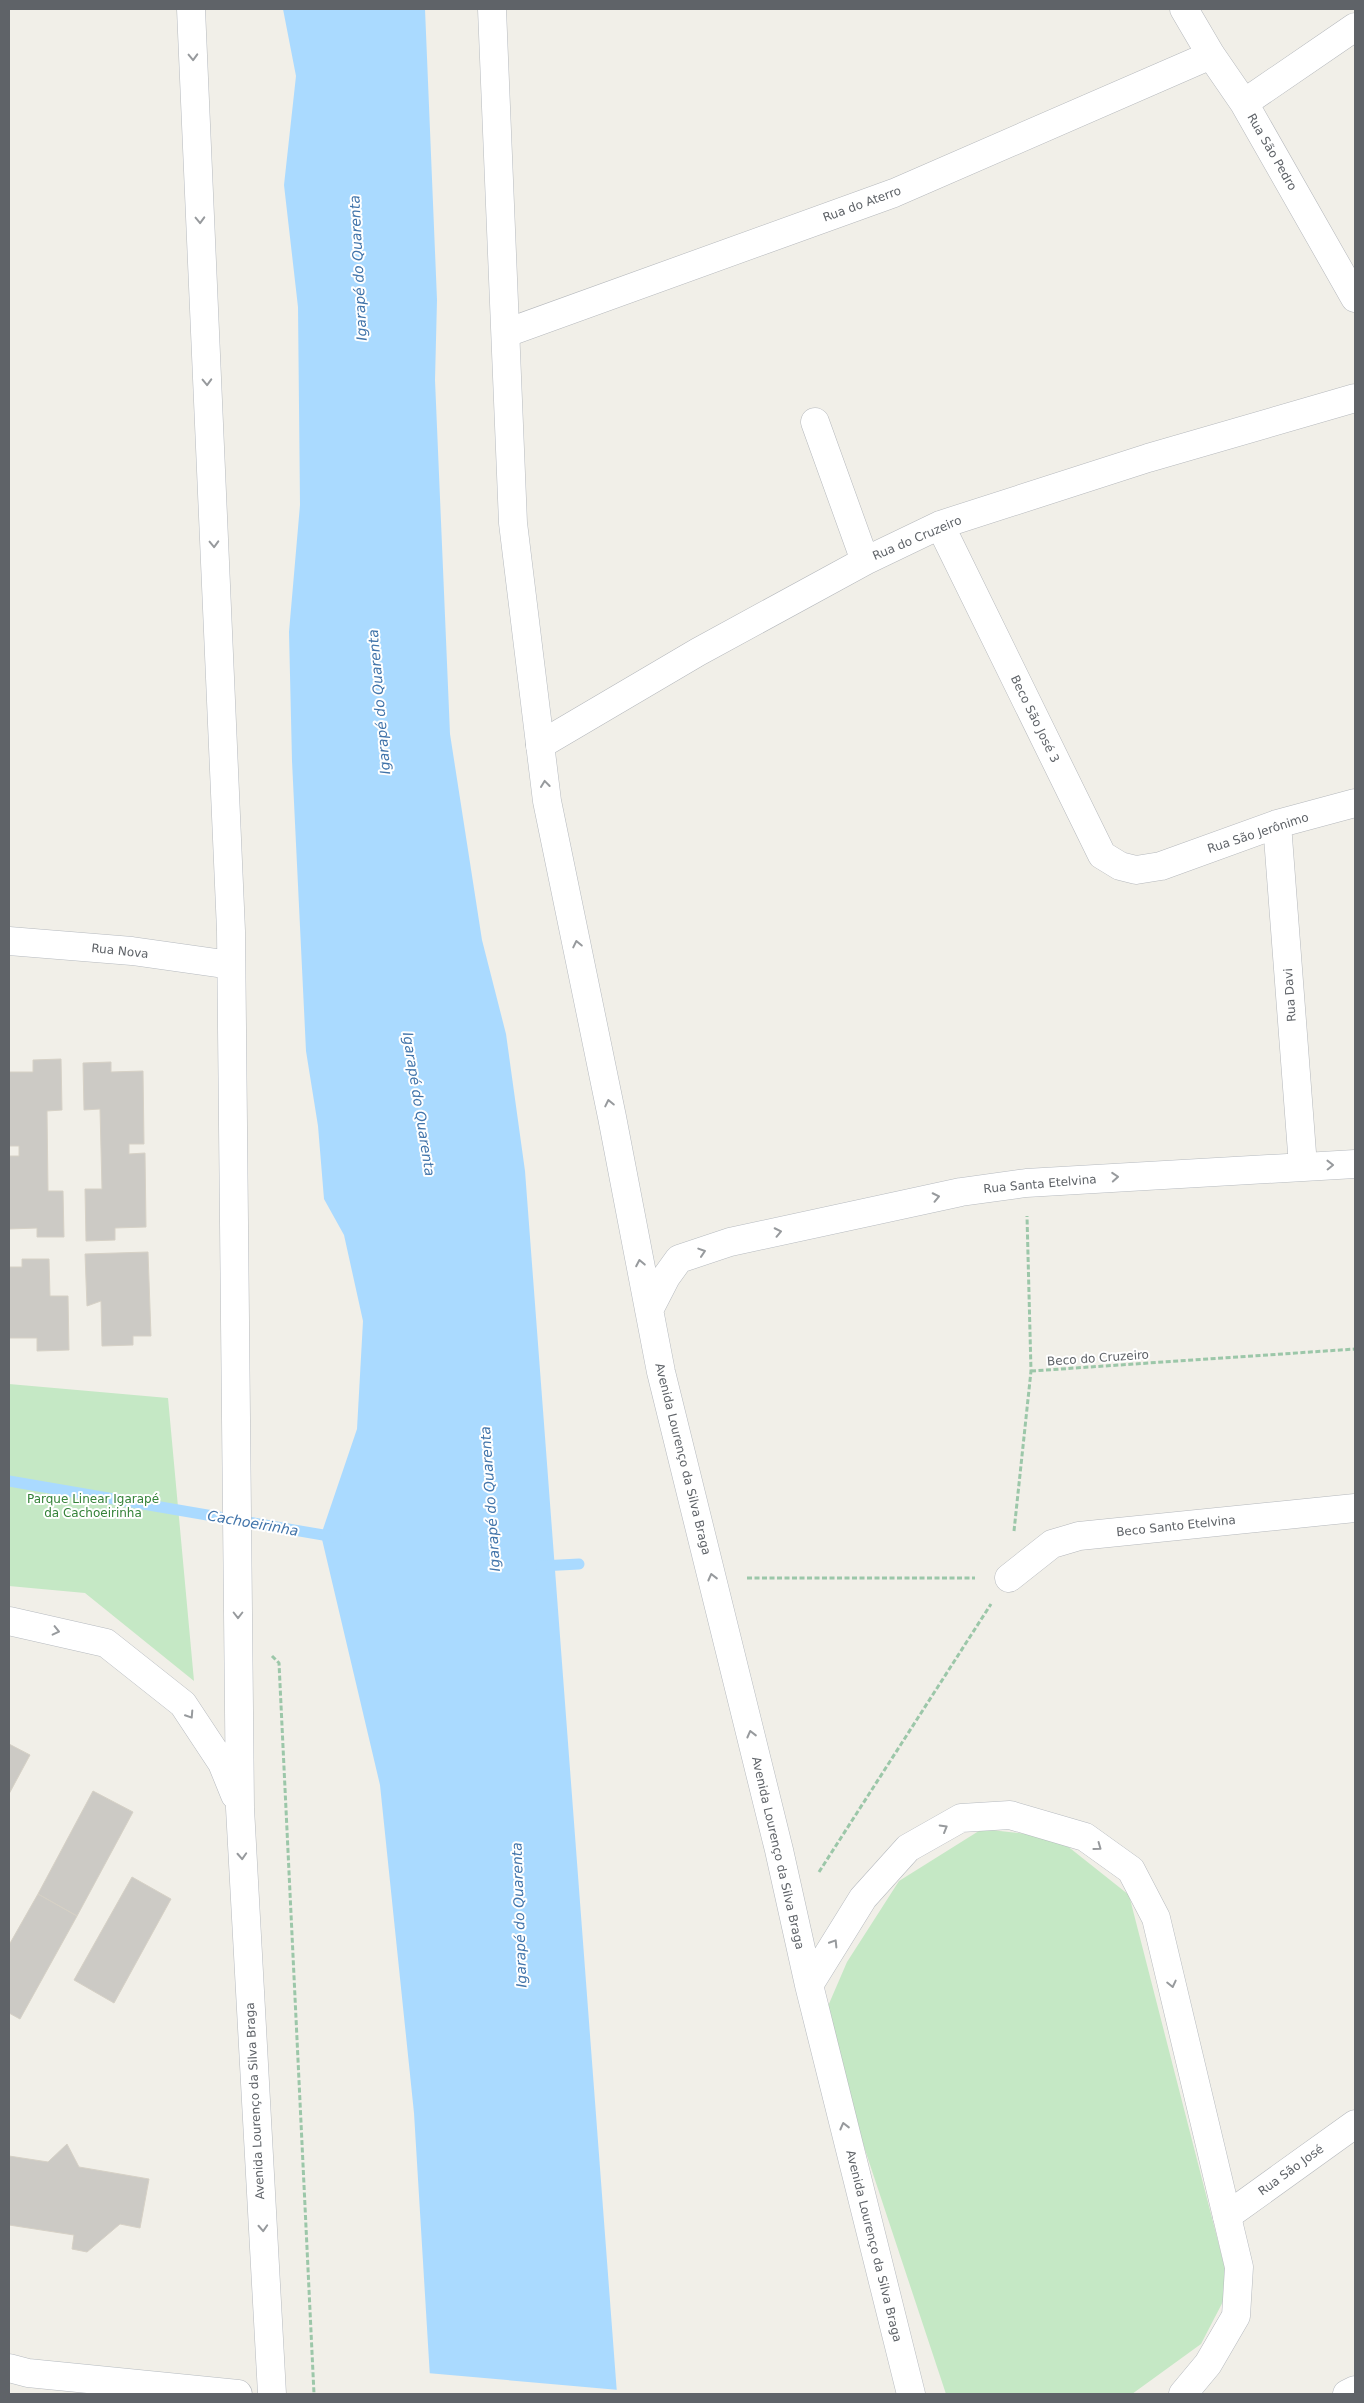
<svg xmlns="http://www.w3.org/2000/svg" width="1364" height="2403" font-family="'DejaVu Sans',sans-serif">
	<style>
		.green { fill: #c5e8c5 }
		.water { fill: #aadaff }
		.pier { fill: #f1efe8 }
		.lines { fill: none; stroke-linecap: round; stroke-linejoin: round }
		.stream { stroke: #aadaff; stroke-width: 11 }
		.building { fill: #cccac5; stroke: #d6d1c6 }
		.street-casing { stroke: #b5b8bc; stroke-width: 29 }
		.secondary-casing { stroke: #b6babf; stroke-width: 29 }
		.path { stroke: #9cc7a9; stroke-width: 3; stroke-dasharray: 5 2.5; stroke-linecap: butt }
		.street { stroke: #fff; stroke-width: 28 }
		.secondary { stroke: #fff; stroke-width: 28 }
		.oneway { stroke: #979a9d }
		.labels { text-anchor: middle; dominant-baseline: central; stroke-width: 4; stroke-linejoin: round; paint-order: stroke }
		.street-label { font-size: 12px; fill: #5f6368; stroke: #fff }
		.park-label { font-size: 12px; fill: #348238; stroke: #fff }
		.water-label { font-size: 14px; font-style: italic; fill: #4174aa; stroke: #fff }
	</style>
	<rect width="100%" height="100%" fill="#f1efe8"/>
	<path class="green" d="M9,1384l159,14 26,283 -109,-88 -76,-7z
		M982,1829l74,8 73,58 101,393 -29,56 -69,50h-186l-124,-374 25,-58 52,-81z"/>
	<path class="water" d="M283,9h142l12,291 -2,80 15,354 32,206 24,94 19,137 92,1223h-186l-17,-281 -34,-328 -59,-250 36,-106 6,-108 -19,-86 -20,-36 -6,-73 -12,-75 -14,-290 -3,-129 11,-127 -2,-198 -14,-122 12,-109z"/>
	<path class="pier" d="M427,2373l192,17v4h-191z"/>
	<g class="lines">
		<path class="stream" d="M9,1481l326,56
			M541,1566l38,-2"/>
	</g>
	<path class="building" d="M61,1059l1,51 -15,1 1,80h15l1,46h-27v-9l-28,1v-73h10v-10h-10v-74h24v-12z
		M111,1062v10l32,-1 1,73h-15v10l16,-1 1,74 -31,1v12l-29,1 -1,-52h17l-2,-80 -16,1 -1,-47z
		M148,1252l3,84h-18v9l-31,1 -1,-45 -14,5 -2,-52z
		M22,1259h27l1,37h18l1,54 -32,1v-13h-28v-71h13z
		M9,1744l21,11 -21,39z
		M93,1791l40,21 -56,104 -39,-22z
		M132,1877l39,22 -57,104 -40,-23z
		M38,1894l39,22 -57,103 -11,-6v-68z
		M67,2144l12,23 70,12 -9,49 -20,-4 -33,28 -15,-3 2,-14 -65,-10v-69l39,6z"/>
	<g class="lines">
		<defs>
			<path id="street" d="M1184,9l27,46 33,48 111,195
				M1244,103l111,-76
				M506,333l388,-140 317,-138
				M815,422l50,139
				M940,525l162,330 18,11 16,4 25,-4 116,-42 78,-21
				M540,745l158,-93 167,-91 75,-36 208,-67 207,-60
				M1277,824l26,342
				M1009,1578l43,-34 27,-8 276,-28
				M1227,2216l128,-92"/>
			<path id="secondary" d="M191,9l40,922 9,877 32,586
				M492,9l21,514 34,278 65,316 49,255 118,478 30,135 102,409
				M9,941l123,10 99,14
				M649,1310l17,-33 13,-18 51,-17 231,-50 65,-9 329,-19
				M9,1621l97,22 77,61 39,59 13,32
				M809,1985l54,-87 45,-50 53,-30 49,-3 75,22 46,33 25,48 83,349 -3,49 -28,48 -25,30
				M9,2368l19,5 210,21
				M1347,2394l8,-4"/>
		</defs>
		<use href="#street" class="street-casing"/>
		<use href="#secondary" class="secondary-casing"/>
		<path class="path" d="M1031,1371l324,-22
			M1014,1531l17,-160 -4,-155
			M747,1578h228
			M272,1656l7,7 35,731
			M819,1872l172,-268"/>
		<use href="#street" class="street"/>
		<use href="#secondary" class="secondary"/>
	</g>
	<defs><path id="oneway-chevron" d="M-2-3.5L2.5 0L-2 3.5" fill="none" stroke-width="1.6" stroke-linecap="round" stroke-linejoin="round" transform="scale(1.25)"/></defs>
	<g class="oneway">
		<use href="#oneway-chevron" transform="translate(193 57) rotate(88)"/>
		<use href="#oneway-chevron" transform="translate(200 220) rotate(88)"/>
		<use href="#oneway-chevron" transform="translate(207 382) rotate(88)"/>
		<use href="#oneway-chevron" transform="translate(214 544) rotate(88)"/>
		<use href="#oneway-chevron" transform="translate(545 784) rotate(-97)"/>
		<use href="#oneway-chevron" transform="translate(577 944) rotate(-102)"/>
		<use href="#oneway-chevron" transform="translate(609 1103) rotate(-102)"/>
		<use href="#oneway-chevron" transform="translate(1330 1165) rotate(-1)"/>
		<use href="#oneway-chevron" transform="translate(1115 1177) rotate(-4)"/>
		<use href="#oneway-chevron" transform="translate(936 1197) rotate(-12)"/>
		<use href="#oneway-chevron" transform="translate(778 1232) rotate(-12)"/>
		<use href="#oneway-chevron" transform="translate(702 1252) rotate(-18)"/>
		<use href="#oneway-chevron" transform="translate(640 1263) rotate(-101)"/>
		<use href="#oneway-chevron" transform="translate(712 1577) rotate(-104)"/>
		<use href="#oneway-chevron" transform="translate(238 1615) rotate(90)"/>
		<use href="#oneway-chevron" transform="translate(56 1631) rotate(13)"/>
		<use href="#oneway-chevron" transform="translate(190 1715) rotate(57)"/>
		<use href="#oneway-chevron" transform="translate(751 1734) rotate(-104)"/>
		<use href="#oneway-chevron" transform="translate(944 1828) rotate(-30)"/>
		<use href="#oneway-chevron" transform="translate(1098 1847) rotate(36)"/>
		<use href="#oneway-chevron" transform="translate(242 1856) rotate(87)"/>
		<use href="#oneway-chevron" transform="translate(834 1943) rotate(-58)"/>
		<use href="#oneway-chevron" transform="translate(1172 1984) rotate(77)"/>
		<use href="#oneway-chevron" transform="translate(844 2126) rotate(-104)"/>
		<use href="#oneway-chevron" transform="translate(263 2228) rotate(87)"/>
	</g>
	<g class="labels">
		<g class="street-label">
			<text transform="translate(1272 152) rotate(60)">Rua São Pedro</text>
			<text transform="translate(862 204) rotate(-20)">Rua do Aterro</text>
			<text transform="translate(917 538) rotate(-23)">Rua do Cruzeiro</text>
			<text transform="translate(1035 719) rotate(64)">Beco São José 3</text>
			<text transform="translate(1258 833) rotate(-18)">Rua São Jerônimo</text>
			<text transform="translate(120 951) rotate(6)">Rua Nova</text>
			<text transform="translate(1290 995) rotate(-94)">Rua Davi</text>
			<text transform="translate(1040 1184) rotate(-5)">Rua Santa Etelvina</text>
			<text transform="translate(1098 1358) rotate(-4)">Beco do Cruzeiro</text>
			<text transform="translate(683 1459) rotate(76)">Avenida Lourenço da Silva Braga</text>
			<text transform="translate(1176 1526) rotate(-6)">Beco Santo Etelvina</text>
			<text transform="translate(778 1853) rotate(77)">Avenida Lourenço da Silva Braga</text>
			<text transform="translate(255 2101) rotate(-93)">Avenida Lourenço da Silva Braga</text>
			<text transform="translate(1291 2170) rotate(-36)">Rua São José</text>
			<text transform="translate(874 2246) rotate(76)">Avenida Lourenço da Silva Braga</text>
		</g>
		<g class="park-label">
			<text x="93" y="1499">Parque Linear Igarapé<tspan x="93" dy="14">da Cachoeirinha</tspan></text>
		</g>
		<g class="water-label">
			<text transform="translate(358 268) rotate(-93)">Igarapé do Quarenta</text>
			<text transform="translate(379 702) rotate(-95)">Igarapé do Quarenta</text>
			<text transform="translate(419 1104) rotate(81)">Igarapé do Quarenta</text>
			<text transform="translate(490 1499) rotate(-94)">Igarapé do Quarenta</text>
			<text transform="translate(253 1523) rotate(10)">Cachoeirinha</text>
			<text transform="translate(519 1915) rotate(-92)">Igarapé do Quarenta</text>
		</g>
	</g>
	<rect width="1364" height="2403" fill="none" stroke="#5f6368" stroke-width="20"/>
</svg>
